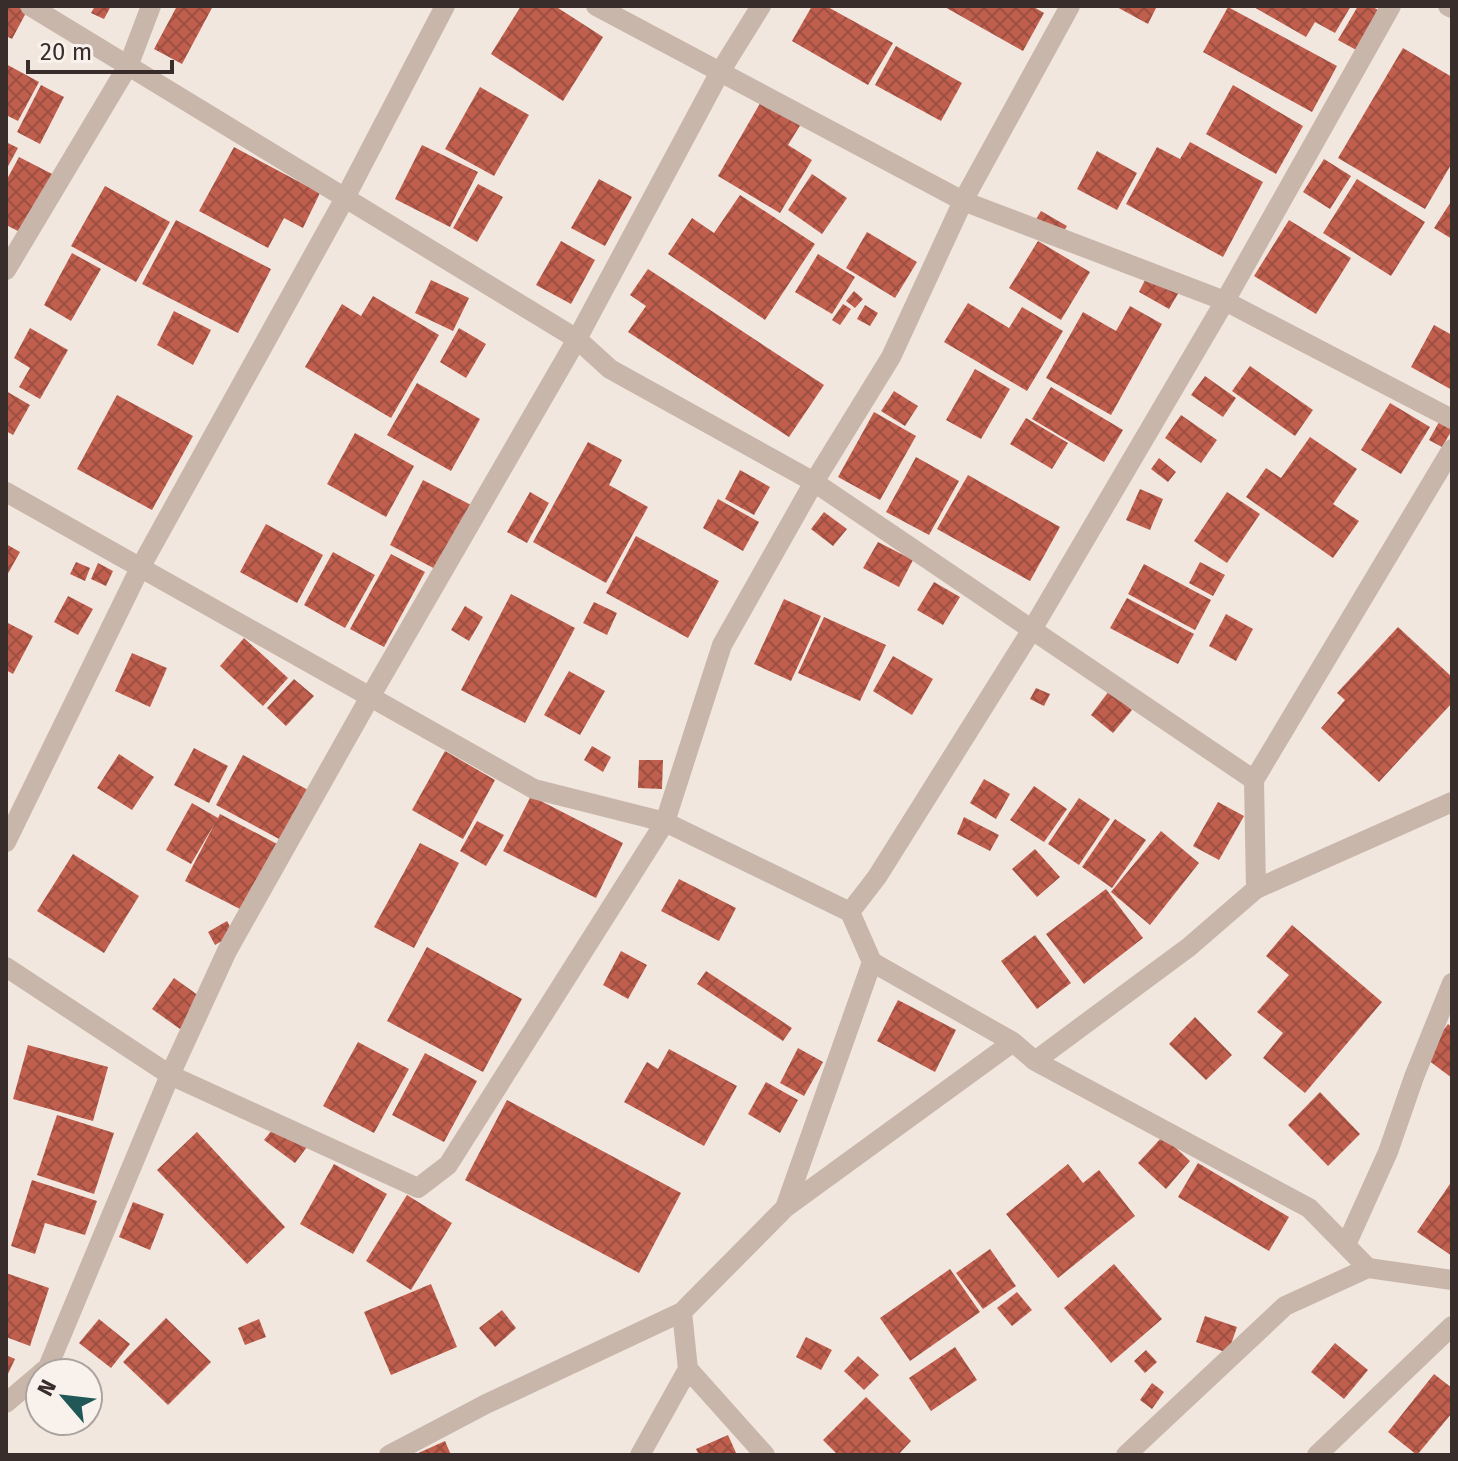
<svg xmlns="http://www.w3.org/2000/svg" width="1458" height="1461" font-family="'Fira Sans',sans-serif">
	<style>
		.building { fill: url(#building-cross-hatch) }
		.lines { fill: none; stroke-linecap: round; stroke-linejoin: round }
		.minor { stroke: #c9b6ab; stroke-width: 20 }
	</style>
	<defs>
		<pattern id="building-cross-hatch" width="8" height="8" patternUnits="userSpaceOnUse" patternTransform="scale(2)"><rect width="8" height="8" fill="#c05f4e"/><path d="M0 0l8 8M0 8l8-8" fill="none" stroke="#9d4f41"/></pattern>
	</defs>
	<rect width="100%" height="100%" fill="#f2e7df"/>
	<path class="building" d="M6,6h12l9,5 -15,28 -6,-3z
		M95,6h16l-7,13 -13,-6z
		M177,6h36l-31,58 -28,-15z
		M521,6h34l48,31 -40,64 -72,-47z
		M812,6h14l67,37 -25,42 -76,-44z
		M943,6h89l12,7 -21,38z
		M1115,6h42l-9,18z
		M1252,6h99l-16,27 -20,-11 -9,15z
		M1358,6h13l9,5 -22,40 -20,-11z
		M1228,7l109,59 -25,46 -109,-60z
		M896,46l66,37 -21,38 -66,-36z
		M1403,48l49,29v86l-27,46 -87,-51z
		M6,64l33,18 -21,39 -12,-6z
		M41,85l23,12 -24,47 -23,-12z
		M1233,85l70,41 -27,48 -70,-40z
		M480,87l49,28 -35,61 -49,-27z
		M762,100l39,24 -13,21 24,15 -32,53 -62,-37z
		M6,142l12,6 -12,22z
		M1190,142l73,40 -40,75 -97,-53 31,-57 23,12z
		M422,145l56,27 -28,55 -55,-28z
		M234,147l86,46 -17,35 -19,-10 -16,30 -69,-37z
		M1097,151l40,22 -20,37 -40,-21z
		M19,157l37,19 -32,58 -18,-9v-44z
		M1324,159l27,17 -21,33 -27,-17z
		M812,174l35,24 -25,36 -34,-24z
		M599,179l33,18 -27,49 -34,-18z
		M1357,179l68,43 -34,54 -68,-43z
		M478,184l25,13 -26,45 -24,-14z
		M105,186l65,36 -34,60 -65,-36z
		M740,195l75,49 -50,76 -97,-66 24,-36 22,15z
		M1452,200v39l-18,-11z
		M1041,211l26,15 -11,18 -26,-15z
		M176,220l95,49 -33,64 -96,-49z
		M1289,220l62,38 -35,56 -62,-38z
		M867,232l50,30 -22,36 -49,-30z
		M561,241l34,19 -24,44 -35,-19z
		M1038,241l52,31 -29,48 -52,-32z
		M72,253l29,16 -30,52 -27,-16z
		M818,254l37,23 -23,37 -37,-22z
		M648,269l176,116 -35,52 -161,-105 18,-26 -16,-11z
		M1150,270l32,17 -13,22 -30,-17z
		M431,280l38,18 -16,33 -38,-18z
		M854,291l9,8 -8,9 -9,-7z
		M373,296l66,39 -48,83 -86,-51 37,-63 19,12z
		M968,303l41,25 13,-21 41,24 -36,60 -83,-49z
		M843,304l8,5 -11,16 -8,-5z
		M865,305l13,8 -8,13 -13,-7z
		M1130,306l32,18 -51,91 -65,-37 37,-66 33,19z
		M174,311l37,19 -18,35 -36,-20z
		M1434,325l18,10v55l-41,-23z
		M30,328l38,22 -28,49 -21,-12 11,-19 -16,-10z
		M459,328l27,16 -20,34 -26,-16z
		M1250,366l63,44 -18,26 -63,-45z
		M975,369l35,20 -29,50 -35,-19z
		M1205,376l31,22 -13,19 -32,-22z
		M417,383l63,36 -29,52 -64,-36z
		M1051,387l72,43 -19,32 -72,-43z
		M6,391l24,14 -17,30 -7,-4z
		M894,391l24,15 -13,20 -24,-15z
		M117,395l76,41 -41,74 -75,-41z
		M1390,403l40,24 -29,47 -40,-24z
		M874,412l42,24 -36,64 -42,-23z
		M1181,415l36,25 -16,23 -36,-25z
		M1026,418l42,25 -16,26 -42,-25z
		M1439,422l13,8 -10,17 -13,-7z
		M355,433l59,33 -28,51 -59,-33z
		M1310,437l47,32 -24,35 26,17 -26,37 -87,-61 20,-29 15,10z
		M588,442l34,18 -13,25 39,22 -42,76 -73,-41z
		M916,457l43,24 -30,54 -43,-23z
		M1159,458l17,14 -8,10 -17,-13z
		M740,470l30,17 -16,28 -29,-16z
		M968,475l92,52 -30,54 -93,-52z
		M423,480l50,26 -34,65 -49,-26z
		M1140,489l23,10 -13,31 -24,-10z
		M530,492l19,11 -22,40 -20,-11z
		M1227,492l33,22 -33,49 -33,-22z
		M718,499l41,23 -16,29 -40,-23z
		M824,512l23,17 -14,17 -22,-17z
		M266,524l57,31 -26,48 -57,-31z
		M636,536l83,45 -31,57 -82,-45z
		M878,542l35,18 -14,27 -36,-19z
		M6,544l14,8 -14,25z
		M333,552l42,23 -30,53 -41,-23z
		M391,554l34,18 -41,75 -34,-18z
		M76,562l14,6 -5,13 -15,-7z
		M1200,562l25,13 -12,21 -24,-13z
		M98,563l15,8 -7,15 -15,-7z
		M1144,564l67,36 -16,30 -67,-36z
		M934,582l26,15 -17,28 -26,-15z
		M511,594l64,34 -50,95 -64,-33z
		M68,596l25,13 -15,26 -24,-13z
		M1127,598l67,36 -16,30 -68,-36z
		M784,599l37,17 -30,65 -37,-17z
		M594,602l23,11 -10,22 -24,-12z
		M465,606l18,11 -14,24 -18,-11z
		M1226,614l27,15 -17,32 -27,-15z
		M824,617l62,28 -26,56 -62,-28z
		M6,622l27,14 -20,38 -7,-4z
		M1398,627l54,50v26l-73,79 -58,-54 24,-28 -8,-7z
		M244,638l44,40 -25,28 -43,-40z
		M132,653l35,15 -17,39 -35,-16z
		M893,656l40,23 -21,36 -39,-24z
		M569,671l36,20 -25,44 -36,-20z
		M294,679l20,17 -28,30 -19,-18z
		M1036,688l14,6 -6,12 -14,-7z
		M1109,691l23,19 -19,23 -22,-18z
		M592,746l19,11 -8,15 -19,-12z
		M194,748l34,18 -19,37 -35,-18z
		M445,751l50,29 -32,59 -51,-29z
		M119,754l35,23 -22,33 -35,-22z
		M243,755l65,35 -27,50 -65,-35z
		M639,760h24l-1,29 -24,-1z
		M984,779l26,15 -14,25 -26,-16z
		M1034,786l33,23 -23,33 -34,-22z
		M531,796l92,47 -27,55 -93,-47z
		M1079,798l31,21 -31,46 -31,-21z
		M1218,802l26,14 -25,44 -26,-14z
		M192,803l26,15 2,-4 59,31 -35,66 -59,-30 30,-58 -24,41 -25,-14z
		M964,817l35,18 -9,16 -33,-17z
		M1115,819l31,21 -34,48 -30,-21z
		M477,821l27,14 -18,31 -26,-15z
		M1161,831l38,32 -49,62 -39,-33z
		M420,843l39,20 -45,85 -40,-21z
		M1035,849l25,28 -23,20 -25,-28z
		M73,854l66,42 -35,57 -67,-42z
		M679,879l57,29 -17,33 -58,-30z
		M1106,889l37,49 -59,46 -38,-50z
		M227,921l7,13 -19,11 -7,-13z
		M1292,925l90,77 -77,91 -42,-35 20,-25 -26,-21 32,-37 -23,-19z
		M1035,935l36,48 -34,26 -36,-48z
		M427,947l95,52 -39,73 -96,-51z
		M621,951l26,14 -19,34 -25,-14z
		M706,971l86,57 -9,13 -86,-57z
		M174,978l28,20 -22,31 -28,-20z
		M898,1000l58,30 -21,42 -58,-31z
		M1195,1017l37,38 -26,25 -37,-36z
		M1448,1024l4,3v51l-28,-21z
		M358,1042l51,27 -35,64 -51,-27z
		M28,1045l80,22 -15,54 -80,-22z
		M798,1048l25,14 -19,34 -24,-13z
		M669,1049l68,37 -33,60 -80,-44 23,-40 11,7z
		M425,1053l52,28 -33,61 -52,-27z
		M766,1082l32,18 -18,33 -32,-19z
		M1320,1092l40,42 -32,32 -40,-41z
		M507,1100l174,93 -42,80 -174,-93z
		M57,1115l57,18 -20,61 -57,-19z
		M277,1124l30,23 -12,16 -31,-23z
		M197,1132l88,95 -38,37 -90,-94z
		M1163,1136l27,25 -24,28 -28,-26z
		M1198,1163l91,54 -20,34 -91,-54z
		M334,1164l53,30 -34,60 -53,-30z
		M1068,1164l15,19 16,-13 36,46 -77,62 -52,-64z
		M32,1180l65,21 -12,34 -40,-12 -10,31 -24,-8z
		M1452,1181v75l-35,-24z
		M407,1195l45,28 -41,67 -45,-29z
		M133,1202l31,12 -14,36 -31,-13z
		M990,1249l26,37 -33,23 -27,-36z
		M1114,1264l48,55 -51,44 -47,-55z
		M950,1269l30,43 -70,49 -30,-43z
		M6,1273l43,15 -19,58 -24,-9z
		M431,1284l26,63 -66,28 -27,-63z
		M1017,1292l15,18 -20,16 -15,-18z
		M502,1310l14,18 -21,19 -16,-19z
		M1205,1316l32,11 -9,26 -32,-11z
		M166,1318l45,44 -43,43 -45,-43z
		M99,1319l31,25 -19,24 -32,-25z
		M259,1319l7,18 -21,8 -7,-17z
		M806,1337l26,13 -11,20 -25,-13z
		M1335,1343l33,27 -24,29 -33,-27z
		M955,1347l22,33 -46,31 -22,-33z
		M1146,1350l11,12 -12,11 -11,-12z
		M6,1355l9,4 -9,19z
		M858,1356l21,19 -15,15 -20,-19z
		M1434,1374l18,14v25l-35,42 -29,-23z
		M1152,1383l12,9 -12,17 -12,-9z
		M866,1397l45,44 -13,14h-60l-15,-15z
		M728,1435l9,20h-38l-3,-6z
		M445,1441l6,14h-37z"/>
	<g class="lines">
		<path class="minor" d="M30,6l547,333 33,30 204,113 440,298 2,109
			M596,6l367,195 262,100 227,118
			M1448,6l4,2
			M6,270l123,-206 22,-58
			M6,492l528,297 131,33 185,90 22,50 141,80
			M1254,780l198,-331
			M6,842l134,-274 205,-370 100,-192
			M850,912l27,-35 156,-249 192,-327 166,-295
			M6,967l164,108 248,113 30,-23 217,-343 57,-177 92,-163 77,-125 72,-156 107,-195
			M1035,1061l274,147 59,60 84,12
			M785,1208l87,-246
			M1346,1245l42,-93 26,-75 38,-94
			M688,1369l77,86
			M41,1373l7,-6 122,-292 57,-124 143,-254 207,-358 143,-267 41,-66
			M6,1403l34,-29
			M389,1455l97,-51 196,-92 103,-104 228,-166 22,19 154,-114 67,-58 196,-87
			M640,1455l48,-86 -6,-57
			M1126,1455l159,-149 83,-38
			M1317,1455l135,-129"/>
	</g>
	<rect width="1458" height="1461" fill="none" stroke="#382d2a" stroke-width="16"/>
	<g transform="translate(64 1397) rotate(298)"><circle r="38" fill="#f9f1eb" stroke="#aca39e" stroke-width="2"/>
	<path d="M0-6L14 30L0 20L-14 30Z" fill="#215756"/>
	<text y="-12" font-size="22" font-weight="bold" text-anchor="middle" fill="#382d2a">N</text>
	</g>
	<path d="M28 60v12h144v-12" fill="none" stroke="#382d2a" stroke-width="4"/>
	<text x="40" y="60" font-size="24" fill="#382d2a" stroke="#f9f1eb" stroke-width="6" paint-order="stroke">20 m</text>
</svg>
